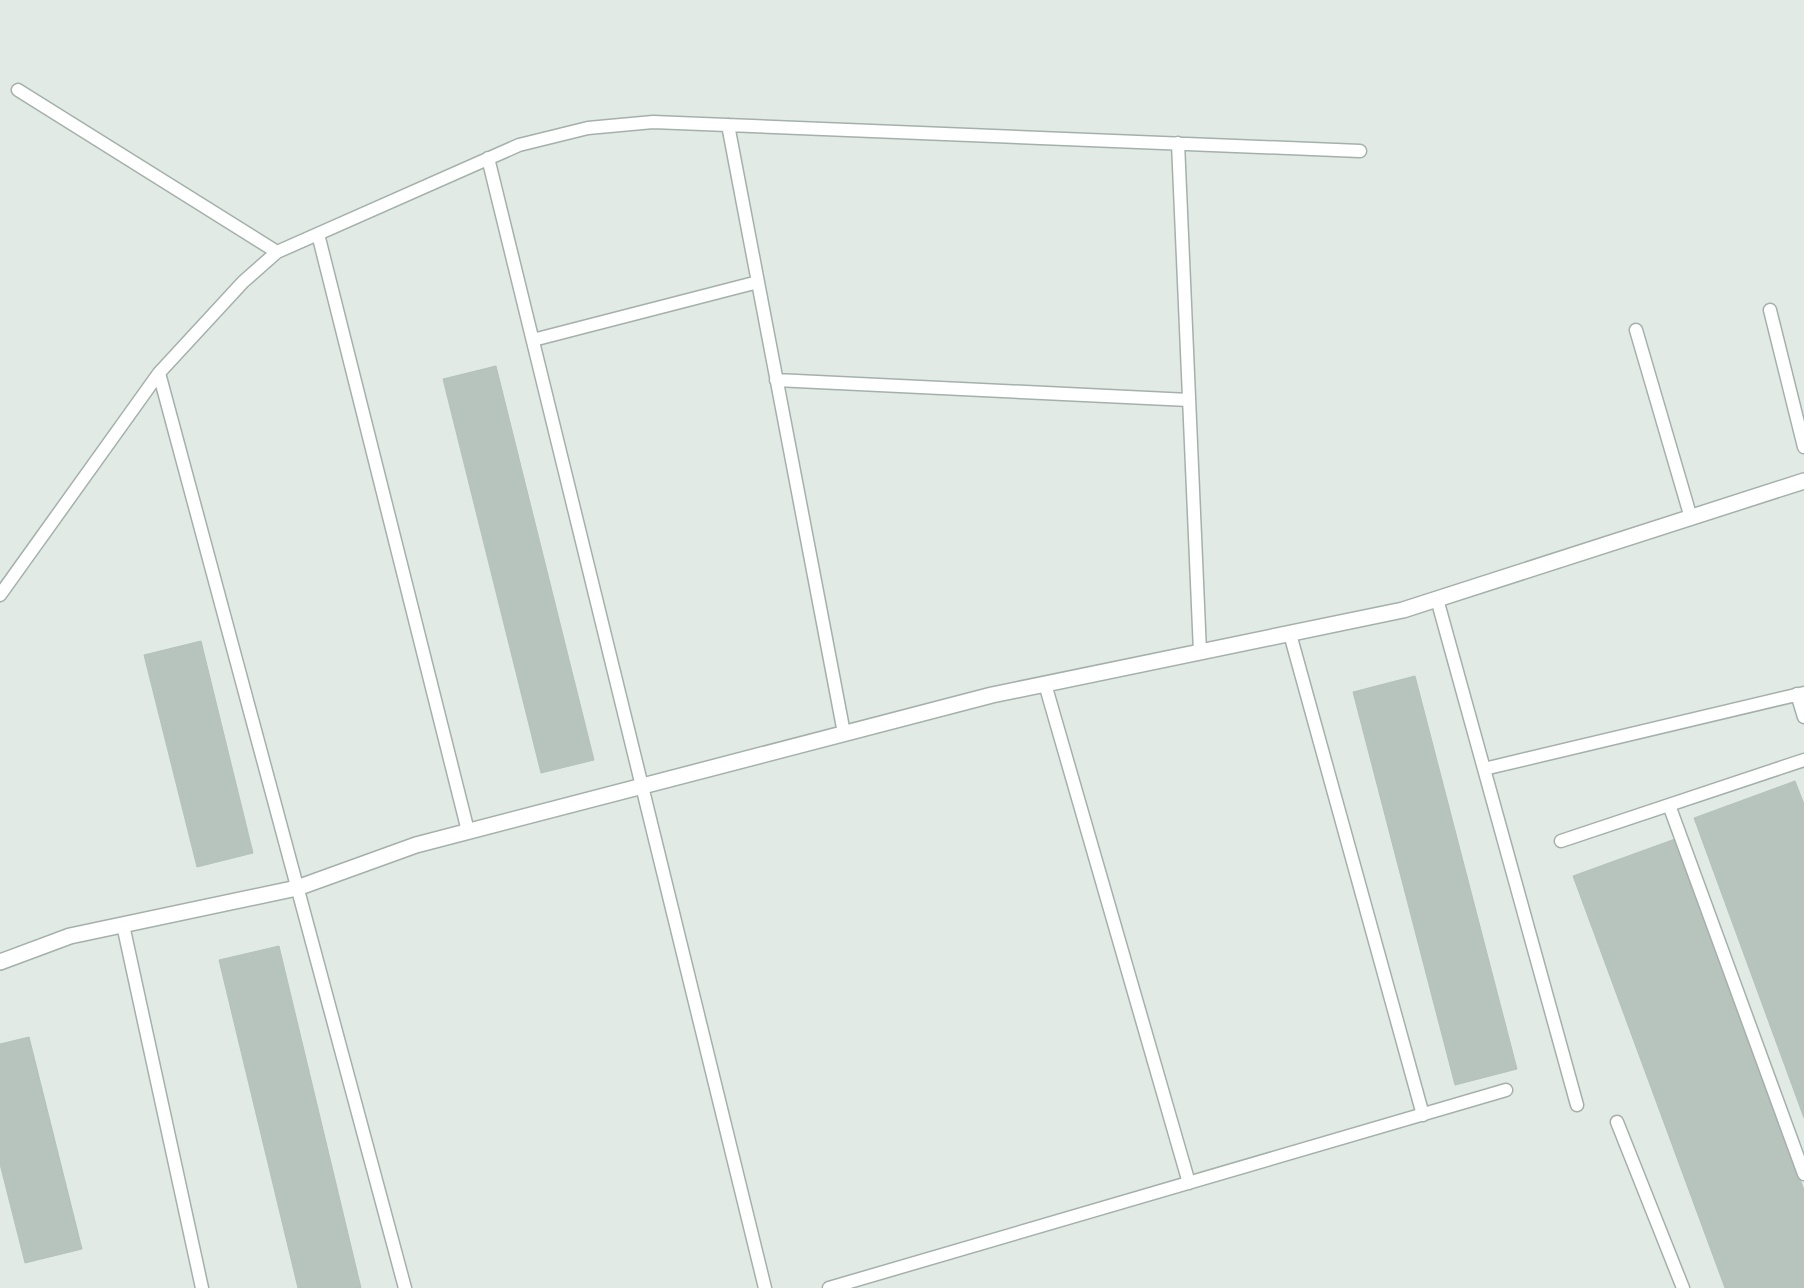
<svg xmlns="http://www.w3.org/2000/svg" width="1804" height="1288" font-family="'Open Sans',sans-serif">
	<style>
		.building { fill: #b7c4be; stroke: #b4c2bc }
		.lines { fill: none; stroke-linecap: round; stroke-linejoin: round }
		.service-casing { stroke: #a4b1ab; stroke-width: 15 }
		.minor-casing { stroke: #a4b1ab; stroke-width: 18 }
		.service { stroke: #fff; stroke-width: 12 }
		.minor { stroke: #fff; stroke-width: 15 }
	</style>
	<rect width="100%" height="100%" fill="#e1eae5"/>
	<path class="building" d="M496,366l98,394 -53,13 -98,-394z
		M201,641l52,212 -56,14 -53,-212z
		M1415,676l102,393 -62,16 -102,-393z
		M1795,781l9,23v314l-110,-300z
		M1675,839l129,351v98h-79l-152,-412z
		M279,946l82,342h-63l-79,-328z
		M29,1037l53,212 -57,14 -25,-99v-120z"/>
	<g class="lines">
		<defs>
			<path id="service" d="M18,90l259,162
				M728,125l116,608
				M1178,143l22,509
				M488,158l277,1130
				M318,234l150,597
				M1770,310l34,137
				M1636,330l55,188
				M533,340l225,-58
				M159,373l246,915
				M776,380l413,20
				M0,595l159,-222 84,-91 34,-30 242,-107 69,-17 65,-6 707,29
				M1437,599l140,506
				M1290,634l133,481
				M1045,684l144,499
				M1797,694l7,23
				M1484,769l320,-76
				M1669,805l135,369
				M1561,841l243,-81
				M123,925l79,363
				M1617,1122l66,166
				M829,1288l677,-198"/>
			<path id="minor" d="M0,962l70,-26 227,-48 119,-43 576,-150 411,-85 401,-129"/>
		</defs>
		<use href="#service" class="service-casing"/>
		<use href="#minor" class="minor-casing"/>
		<use href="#service" class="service"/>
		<use href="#minor" class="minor"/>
	</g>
</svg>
